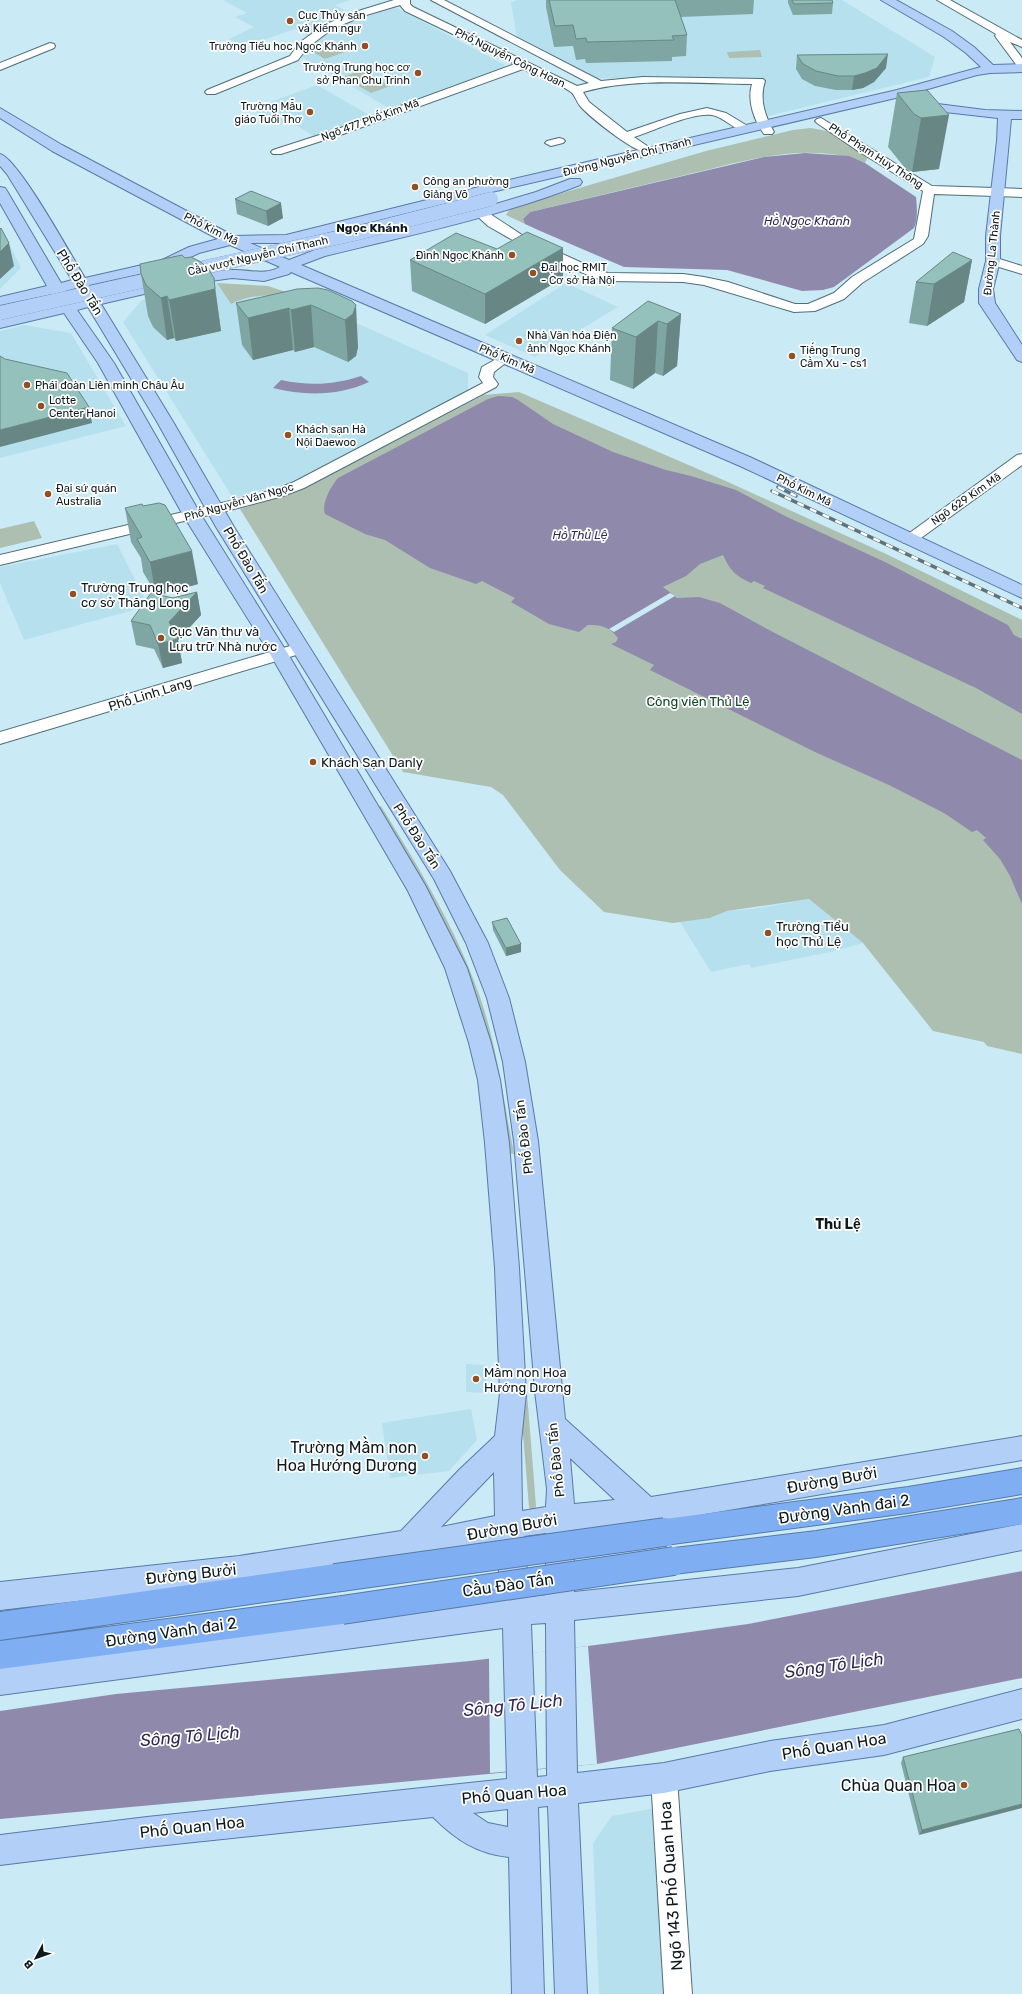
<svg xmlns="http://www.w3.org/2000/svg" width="1022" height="1994" font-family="Rubik,sans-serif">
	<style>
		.built { fill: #b7e0ef }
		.green { fill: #acbfb1 }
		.water { fill: #8f8aab }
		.pier { fill: #caeaf6 }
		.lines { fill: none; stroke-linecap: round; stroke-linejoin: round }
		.minor-casing { stroke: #506d78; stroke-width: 2 }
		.major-casing { stroke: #577aa7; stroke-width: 2 }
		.highway-casing { stroke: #577aa7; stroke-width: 2 }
		.minor { fill: #fff; fill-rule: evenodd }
		.major { fill: #b2cff7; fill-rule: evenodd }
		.highway { fill: #7faff2; fill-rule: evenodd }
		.rail-casing { stroke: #5d7279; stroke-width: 3.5 }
		.rail { stroke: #fff; stroke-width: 2.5; stroke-dasharray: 7; stroke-linecap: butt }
		.major-bridge-casing { stroke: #577aa7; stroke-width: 14; stroke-linecap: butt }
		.highway-bridge-casing { stroke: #577aa7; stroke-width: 30; stroke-linecap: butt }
		.major-bridge { stroke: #b2cff7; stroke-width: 14 }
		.highway-bridge { stroke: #7faff2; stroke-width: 28 }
		.wall { fill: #7fa6a2 }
		.shaded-wall { fill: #688784 }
		.building { fill: #94c1bc; stroke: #688784 }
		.poi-dot { fill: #934f22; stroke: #fff; stroke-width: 1.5 }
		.labels { text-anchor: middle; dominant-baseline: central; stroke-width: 3.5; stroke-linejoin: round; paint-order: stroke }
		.far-poi-label { font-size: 11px; fill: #0d191d; stroke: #fff; text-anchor: start }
		.far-street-label { font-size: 11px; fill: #0d191d; stroke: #fff }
		.far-water-label { font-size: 12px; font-style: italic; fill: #322855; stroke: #fff }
		.far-neighbourhood-label { font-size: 12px; font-weight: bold; fill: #0d191d; stroke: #fff }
		.street-label { font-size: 13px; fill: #0d191d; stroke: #fff }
		.poi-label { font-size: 13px; fill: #0d191d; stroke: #fff; text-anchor: start }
		.park-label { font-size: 13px; fill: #0d4525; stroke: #fff }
		.neighbourhood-label { font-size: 14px; font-weight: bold; fill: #0d191d; stroke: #fff }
		.near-poi-label { font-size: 16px; fill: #0d191d; stroke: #fff; text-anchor: end }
		.near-street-label { font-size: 16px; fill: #0d191d; stroke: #fff }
		.near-water-label { font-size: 17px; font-style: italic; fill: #322855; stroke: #fff }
	</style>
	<rect width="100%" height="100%" fill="#caeaf6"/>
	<path class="built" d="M223,0h127l-15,5 18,10 -43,22 -15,-8 -52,18 -14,-8 25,-12 -19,-10 12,-4z
		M517,0h325l93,57 -6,20 -169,41 -5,-38 -160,-2 -78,-40 -6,-36z
		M395,7l110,58 -2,5 -111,40 -92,-54 25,-26z
		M317,85l52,30 -1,3 -51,20 -28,-17 -10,4 -28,-16z
		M3,231l18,37 -21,21v-57z
		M217,283l14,21 17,-7 22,-3 18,3 4,-3 176,79v17l-175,91 -60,17 -110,-176 19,-22z
		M566,283l52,24 -83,50 -50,-22z
		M24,325l47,8 55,93 -126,32v-127z
		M117,544l31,62 -124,34 -24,-57v-16z
		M809,899l54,44 -33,9 -79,16 -2,-4 -38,8 -31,-50 30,-4 17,-7 26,-2z
		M466,1364l19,1 2,28 -21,-1z
		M471,1409l6,31 -28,31 -59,7 -8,-55z
		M661,1807l12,187h-74l-6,-151 19,-27z"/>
	<path class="green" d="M345,42l12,6 -32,11 -12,-7z
		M760,50l2,7 -33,1 -2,-6z
		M362,70l28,16 -19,7 -28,-16z
		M810,128l30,5 31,18 -6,12c-59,-24 -125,0 -184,13 -51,12 -101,24 -151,36l-7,7 2,5 -19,-9 4,-6 11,-4 185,-54 87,-21z
		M217,283l51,3 24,8 -4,3c-20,-3 -39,-2 -57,7z
		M519,392l209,90 156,71 138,67v434l-35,-8 -3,-4 -51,-11 -70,-88 -54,-44 -82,12 -17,7 -37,5 -69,-11 -44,-42 -57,-75 -12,-8 -88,-15 -163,-263 59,-18 185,-96z
		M34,521l8,17 -42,10v-19z
		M379,806h2c38,62 75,122 99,191 17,49 24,105 34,157l-11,-2 -10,-70 -115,-273z
		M503,1192h8l25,314 -1,3 -4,1 -2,-3z"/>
	<path class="water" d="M805,153l44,3 16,7 51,34c1,10 2,22 -2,31l-80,59 -11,3 -21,1 -75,-21 -103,-3 -86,-37 -13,-6 -2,-5 7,-7 234,-55z
		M361,376l8,6c-30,14 -65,14 -96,6l8,-8c28,6 53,5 80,-4z
		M498,396l14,1 6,3 35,24 60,28 53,18 25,6 45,14 49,26 100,46 123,63 6,10 8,4v75l-46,-26 -213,-100 2,-2 -11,-5 -3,2c-16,-8 -20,-11 -28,-28l-23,9 -14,12 -23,11 14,11 22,-1 21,6 49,27 253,130v144l-12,-28 -10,-17 -17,-19 3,-2 -9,-8 -5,2 -28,-19 -55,-28 -74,-33 -165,-82 4,-5 -43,-21 5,-2 2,-4c-9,-11 -15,-13 -30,-13l-9,7 -30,-8 -38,-22 4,-4 -33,-17 -6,3 -46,-16 -45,-28 -20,-6 -40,-20c-4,-10 6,-28 13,-36l150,-79z
		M1022,1571v107l-425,86 -597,55v-108l116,-17 354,-33 141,-18 137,-19z"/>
	<path class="pier" d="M670,593l5,3 -61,36 -5,-3z
		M588,1646l9,118 -107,9 -1,-115z"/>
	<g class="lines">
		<defs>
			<path id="minor" d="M394,0h16v4l3,3 164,79 12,-3 -158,-83h13l157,81 42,-4 120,2 2,2c-6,19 0,35 9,51l-2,2h-8c-10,-14 -17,-33 -12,-50 -55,0 -115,-7 -169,8l6,10 38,30 53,-18 27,-6 19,5 25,15 -2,2c-12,4 -24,-13 -37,-15 -19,-3 -59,16 -78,22l22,15 -2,2c-14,4 -63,-36 -73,-47 -4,-4 -6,-12 -10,-15 -14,-10 -33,-16 -48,-23l-180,65 -62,20h-8l-2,-2 2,-2 62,-20 180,-66 -110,-53 -5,-6 -37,11 -31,13 -25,19 -9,12 -83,34h-8l-2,-2 2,-2 83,-34 9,-13 25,-18 31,-13z
				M937,0h13l72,40v7l-12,-5 12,16v10l-4,-1 -23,-31 1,-2z
				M50,43l4,1 1,2 -1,2 -54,22v-7z
				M821,118l111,68 90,3v8l-88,-3 -6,42 -5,8 -61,39 -18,16 -29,12 -21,1 -90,-27 -21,-3 -75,-1 -16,-4 -76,-35 -28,-16 -14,-13 2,-3h8l41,27 75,34 8,2 75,1 21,3 24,5 67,22h13l26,-11 18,-16 62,-38 9,-48 -65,-40 -41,-28 -2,-2 2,-2z
				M559,138l4,1 2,2 -2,2 -12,3 -6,-3 2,-2z
				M993,257l29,9v8l-33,-10 -2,-3 2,-3z
				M505,354l5,1 2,3 -18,14 -1,5 5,7 -2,3 -192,101 -21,8 -49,13 -234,56v-10l226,-53 47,-12 21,-8 189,-99 -4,-6 3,-10z
				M1022,454v11l-108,78h-10l-3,-3 3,-3 113,-82z
				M300,643l6,1 2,4 -2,4 -306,92v-12z
				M664,1765l9,4 4,9 15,216h-28l-13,-216 4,-9z"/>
			<path id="major" d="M881,0h15l56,31 22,16 19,18 29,-1v8l-32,1 -13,2 -77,22 -421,98 -193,48h-36l39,17 26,-10 160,-40 61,-18 34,-13h10l2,3 -2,3c-82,32 -169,50 -255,71l-24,9 451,193 270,127v13l-282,-132 -449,-194 -2,2 -25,7 -32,-3 -49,7 -82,19 71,116 62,107 216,344 38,72 21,55 16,64 13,79 27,278 86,78 371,-61v24l-376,64 -72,6v62l224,-24 224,-44v26l-224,46 -224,24 3,153 87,-10 106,-22 114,-16 138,-36v30l-138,36 -114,16 -106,22 -86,10 9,191h-32l-7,-188 -10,1 6,187h-32l-3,-137c-32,-3 -54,-18 -76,-40l-286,30 -147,18v-30l147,-18 360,-38 -4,-151 -503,67v-28l501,-67 -4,-58 -51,10 -38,4 -169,26 -239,28v-28l239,-26 162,-25 58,-61 36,-34 5,-43 -5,-125 -10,-125 -7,-63 -9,-37 -24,-75 -37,-77 -138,-237 -87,-139 -85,-152 -34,-50 -64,15v-10l58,-13 -6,-11 -52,11v-8l47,-11 -47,-83v-16l5,1 2,3 54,92 11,-3 -65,-106 -7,-8v-12c18,4 72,103 85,124l75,-17 29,-14 29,-8 -166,-88 -52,-33v-10l62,37 172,91 52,-1 193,-48 418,-97 84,-23 -15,-14 -22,-16zM230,245l50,22c-16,9 -32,2 -48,3 -42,1 -94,17 -136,26l-7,-11 81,-18 29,-14zM76,288l7,11 -11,3 -7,-11zM88,307l68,113 60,107 218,352 32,64 21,55 16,64 11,79 21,250 12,98 -1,18 -24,4 -1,-69 5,-49 -7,-125 -10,-125 -9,-63 -9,-37 -24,-75 -42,-83 -137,-231 -87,-139 -87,-152 -37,-53zM570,1458l45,42 -41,4zM494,1472l1,44 -54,11zM546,1533v62l-17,2 -5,-61zM546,1623l1,153 -10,1 -6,-153zM508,1809v18l-20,-4 -15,-10z
				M914,101l71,9 37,1v8h-11l-11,117v25l-7,28 2,14 27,42v17l-5,-2 -38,-57v-14l7,-28v-25l11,-95 1,-23 -89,-10 -2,-3z"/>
			<path id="highway" d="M1022,1468v26l-114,19 -243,32 -10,-4 -4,-9 4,-9 10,-4 243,-32z
				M1022,1498v26l-206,33 -142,17 -10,-4 -4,-9 4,-9 10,-4 142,-17z
				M335,1564l10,4 4,10 -4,10 -10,4 -335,48v-28z
				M342,1596l10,4 4,10 -4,10 -10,4 -342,45v-28z"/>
		</defs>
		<use href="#minor" class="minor-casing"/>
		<use href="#major" class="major-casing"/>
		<use href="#highway" class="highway-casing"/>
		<use href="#minor" class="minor"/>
		<use href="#major" class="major"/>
		<use href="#highway" class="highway"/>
		<defs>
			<path id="rail" d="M778,487l18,9
				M772,491l250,117"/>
		</defs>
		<use href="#rail" class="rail-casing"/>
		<use href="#rail" class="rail"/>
		<defs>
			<path id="major-bridge" d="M0,313l354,-79 137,-35"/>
			<path id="highway-bridge" d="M335,1578l330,-46
				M342,1610l332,-49"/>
		</defs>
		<use href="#major-bridge" class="major-bridge-casing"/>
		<use href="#highway-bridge" class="highway-bridge-casing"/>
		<use href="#major-bridge" class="major-bridge"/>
		<use href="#highway-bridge" class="highway-bridge"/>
	</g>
	<path class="wall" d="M546,0h208l-1,14 -72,3 6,18 -1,21 -14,1v4l-86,2 -1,-4 -9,1 -3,-14 -19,1 -8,-40z
		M788,0h44l1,3 -1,11 -39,1 -5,-12z
		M797,55l89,13 -12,14 -11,6 -11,2h-16l-21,-4 -13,-7 -6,-10z
		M927,90l12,79 -27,3 -7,-4 -17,-21 9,-54z
		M251,191l32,27 -15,8 -31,-12 -2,-15z
		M497,249l66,29 -78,46 -73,-33 -2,-31z
		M972,260l-8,42 -37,24 -18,-3 7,-41z
		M141,274l73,4 7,53 -45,10 -2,-3 -7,2 -14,-13 -5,-11z
		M352,301l6,46 -2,9 -8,6 -34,-15 -19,5 -2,-2 -40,10 -11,-15 -6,-42z
		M681,314l-4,52 -14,10 -8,-3 -22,16 -23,-9 2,-52z
		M125,508l73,76 -39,11 14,3 24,-6 4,23 -23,25 4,23 -19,5 -9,-19 -18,-4 -5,-24 25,-27 -13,-22 -2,-14 -10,-16z
		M492,922l29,22v8l-15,4 -13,-26z
		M1019,1729l-100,106 -18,-72 2,-6z"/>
	<path class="shaded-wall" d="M888,54l-2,14 -12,14 -11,6 -11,2 2,-14z
		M949,115l-10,54 -27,3 9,-54z
		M281,203l2,15 -15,8 -2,-15z
		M9,243l5,23 -14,13v-27z
		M563,248v30l-78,46v-30z
		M972,260l-8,42 -37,24 7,-42z
		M215,289l6,42 -45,10 -7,-41z
		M167,296l7,42 -7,2 -6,-42z
		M311,305l3,42 -19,5 -4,-42z
		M356,305l2,42 -2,9 -8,6 -3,-42z
		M289,308l4,42 -40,10 -5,-42z
		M681,314l-4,52 -14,10 4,-52z
		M658,321l-3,52 -22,16 3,-52z
		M89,407l3,16 -92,24v-17z
		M192,551l6,33 -42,12 -6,-34z
		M197,592l4,23 -23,25 4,23 -19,5 -5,-24 11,-22z
		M521,944v8l-15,4v-8z
		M1022,1804v4l-103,27 3,-5z"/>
	<path class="building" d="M549,0h126l12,35 -15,1 2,4 -87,2 -1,-4 -10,1 -3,-14 -18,1z
		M792,0h40l1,3 -39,1z
		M888,54l-11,14 -12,5 -11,3h-16l-22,-5 -13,-7 -6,-9z
		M927,90l22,25 -28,3 -7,-4 -17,-21z
		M251,191l30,12 -15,8 -31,-12z
		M1,228l8,15 -9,9v-23z
		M527,232l36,16 -78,46 -75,-34 46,-27 41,16z
		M953,252l19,8 -38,24 -18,-2z
		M182,255l3,3 6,-1 10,5 8,8 5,8 1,11 -46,11 -2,-4 -6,2 -15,-13 -5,-11 -1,-10z
		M318,288l10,2 24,11 4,4 -3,9 -8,6 -34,-15 -20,5 -2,-2 -41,10 -12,-15 61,-14z
		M648,301l33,13 -14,10 -9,-3 -22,16 -24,-9z
		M0,356l5,3 62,14 22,34 -89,23z
		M159,503l6,2 27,46 -42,11 -13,-23 5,-2 -17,-29 17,-4 1,2z
		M197,592l-28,30 9,17 -20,5 -8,-19 -19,-4 20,-28 22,5z
		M507,918l14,26 -15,4 -14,-26z
		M1019,1729l3,7v68l-100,26 -19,-73z"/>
	<g class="poi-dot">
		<circle cx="290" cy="21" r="4"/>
		<circle cx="365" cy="46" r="4"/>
		<circle cx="418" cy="73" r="4"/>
		<circle cx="310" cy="112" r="4"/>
		<circle cx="415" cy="187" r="4"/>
		<circle cx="512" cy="255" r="4"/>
		<circle cx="533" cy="273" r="4"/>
		<circle cx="519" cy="341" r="4"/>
		<circle cx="792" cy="356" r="4"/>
		<circle cx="27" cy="385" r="4"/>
		<circle cx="41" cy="406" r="4"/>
		<circle cx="288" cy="435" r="4"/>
		<circle cx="48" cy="494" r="4"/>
		<circle cx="73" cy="594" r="4"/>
		<circle cx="161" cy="638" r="4"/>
		<circle cx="313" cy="762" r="4"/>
		<circle cx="768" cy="933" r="4"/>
		<circle cx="476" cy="1379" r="4"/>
		<circle cx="425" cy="1456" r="4"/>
		<circle cx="964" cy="1785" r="4"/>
	</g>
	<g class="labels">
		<g class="far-poi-label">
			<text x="298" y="15">Cục Thủy sản<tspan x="298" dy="13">và Kiểm ngư</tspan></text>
			<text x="357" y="46" text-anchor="end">Trường Tiểu hoc Ngọc Khánh</text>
			<text x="410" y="67" text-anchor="end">Trường Trung học cơ<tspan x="410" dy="13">sở Phan Chu Trinh</tspan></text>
			<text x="302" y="106" text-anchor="end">Trường Mẫu<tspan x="302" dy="13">giáo Tuổi Thơ</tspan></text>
			<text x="423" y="181">Công an phường<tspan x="423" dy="13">Giảng Võ</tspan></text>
			<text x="504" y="255" text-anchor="end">Đình Ngọc Khánh</text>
			<text x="541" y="267">Đại học RMIT<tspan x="541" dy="13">- Cơ sở Hà Nội</tspan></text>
			<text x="527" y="335">Nhà Văn hóa Điện<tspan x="527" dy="13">ảnh Ngọc Khánh</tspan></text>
			<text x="800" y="350">Tiếng Trung<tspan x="800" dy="13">Cầm Xu - cs1</tspan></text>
			<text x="35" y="385">Phái đoàn Liên minh Châu Âu</text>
			<text x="49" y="400">Lotte<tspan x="49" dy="13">Center Hanoi</tspan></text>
			<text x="296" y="429">Khách sạn Hà<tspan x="296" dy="13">Nội Daewoo</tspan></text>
			<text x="56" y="488">Đại sứ quán<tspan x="56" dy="13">Australia</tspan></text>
		</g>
		<g class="far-street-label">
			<text transform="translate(510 58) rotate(26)">Phố Nguyễn Công Hoan</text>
			<text transform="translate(370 120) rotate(-20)">Ngõ 477 Phố Kim Mã</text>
			<text transform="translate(876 156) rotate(33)">Phố Phạm Huy Thông</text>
			<text transform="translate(627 157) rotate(-14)">Đường Nguyễn Chí Thanh</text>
			<text transform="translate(211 229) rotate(27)">Phố Kim Mã</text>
			<text transform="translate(992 253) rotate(-84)">Đường La Thành</text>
			<text transform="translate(258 256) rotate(-13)">Cầu vượt Nguyễn Chí Thanh</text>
			<text transform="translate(507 359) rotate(23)">Phố Kim Mã</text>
			<text transform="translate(804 490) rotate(26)">Phố Kim Mã</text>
			<text transform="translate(966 499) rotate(-35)">Ngõ 629 Kim Mã</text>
			<text transform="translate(239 502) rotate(-16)">Phố Nguyễn Văn Ngọc</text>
		</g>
		<g class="far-water-label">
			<text x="807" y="221">Hồ Ngọc Khánh</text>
			<text x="580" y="535">Hồ Thủ Lệ</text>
		</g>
		<g class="far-neighbourhood-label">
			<text x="372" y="228">Ngọc Khánh</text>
		</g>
		<g class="street-label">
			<text transform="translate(80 282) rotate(58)">Phố Đào Tấn</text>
			<text transform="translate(246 560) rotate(59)">Phố Đào Tấn</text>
			<text transform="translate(150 694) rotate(-17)">Phố Linh Lang</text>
			<text transform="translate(417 836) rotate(57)">Phố Đào Tấn</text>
			<text transform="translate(524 1137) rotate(-97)">Phố Đào Tấn</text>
			<text transform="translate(556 1460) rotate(-96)">Phố Đào Tấn</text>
		</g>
		<g class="poi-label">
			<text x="81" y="587">Trường Trung học<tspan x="81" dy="15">cơ sở Thăng Long</tspan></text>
			<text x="169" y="631">Cục Văn thư và<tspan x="169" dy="15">Lưu trữ Nhà nước</tspan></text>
			<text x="321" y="762">Khách Sạn Danly</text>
			<text x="776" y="926">Trường Tiểu<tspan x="776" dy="15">học Thủ Lệ</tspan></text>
			<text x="484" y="1372">Mầm non Hoa<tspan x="484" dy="15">Hướng Dương</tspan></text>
		</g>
		<g class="park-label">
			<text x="698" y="701">Công viên Thủ Lệ</text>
		</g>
		<g class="neighbourhood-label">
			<text x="838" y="1224">Thủ Lệ</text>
		</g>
		<g class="near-poi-label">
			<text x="417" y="1447">Trường Mầm non<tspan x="417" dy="18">Hoa Hướng Dương</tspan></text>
			<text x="956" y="1785">Chùa Quan Hoa</text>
		</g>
		<g class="near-street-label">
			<text transform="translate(832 1480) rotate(-10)">Đường Bưởi</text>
			<text transform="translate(844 1509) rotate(-8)">Đường Vành đai 2</text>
			<text transform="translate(512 1527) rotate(-10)">Đường Bưởi</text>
			<text transform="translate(191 1574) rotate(-6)">Đường Bưởi</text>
			<text transform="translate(508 1585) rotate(-8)">Cầu Đào Tấn</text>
			<text transform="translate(171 1632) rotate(-8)">Đường Vành đai 2</text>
			<text transform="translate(834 1746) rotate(-9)">Phố Quan Hoa</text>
			<text transform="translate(514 1794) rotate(-5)">Phố Quan Hoa</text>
			<text transform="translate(192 1827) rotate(-6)">Phố Quan Hoa</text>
			<text transform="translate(671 1886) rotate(-94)">Ngõ 143 Phố Quan Hoa</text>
		</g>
		<g class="near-water-label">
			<text transform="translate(834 1665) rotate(-8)">Sông Tô Lịch</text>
			<text transform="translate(513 1705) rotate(-6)">Sông Tô Lịch</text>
			<text transform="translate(190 1736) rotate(-5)">Sông Tô Lịch</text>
		</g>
	</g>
	<g transform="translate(36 1958) rotate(229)" stroke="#ffffff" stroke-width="3" paint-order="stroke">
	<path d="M0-3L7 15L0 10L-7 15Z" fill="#0d191d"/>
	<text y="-6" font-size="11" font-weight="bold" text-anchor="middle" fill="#0d191d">B</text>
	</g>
</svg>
